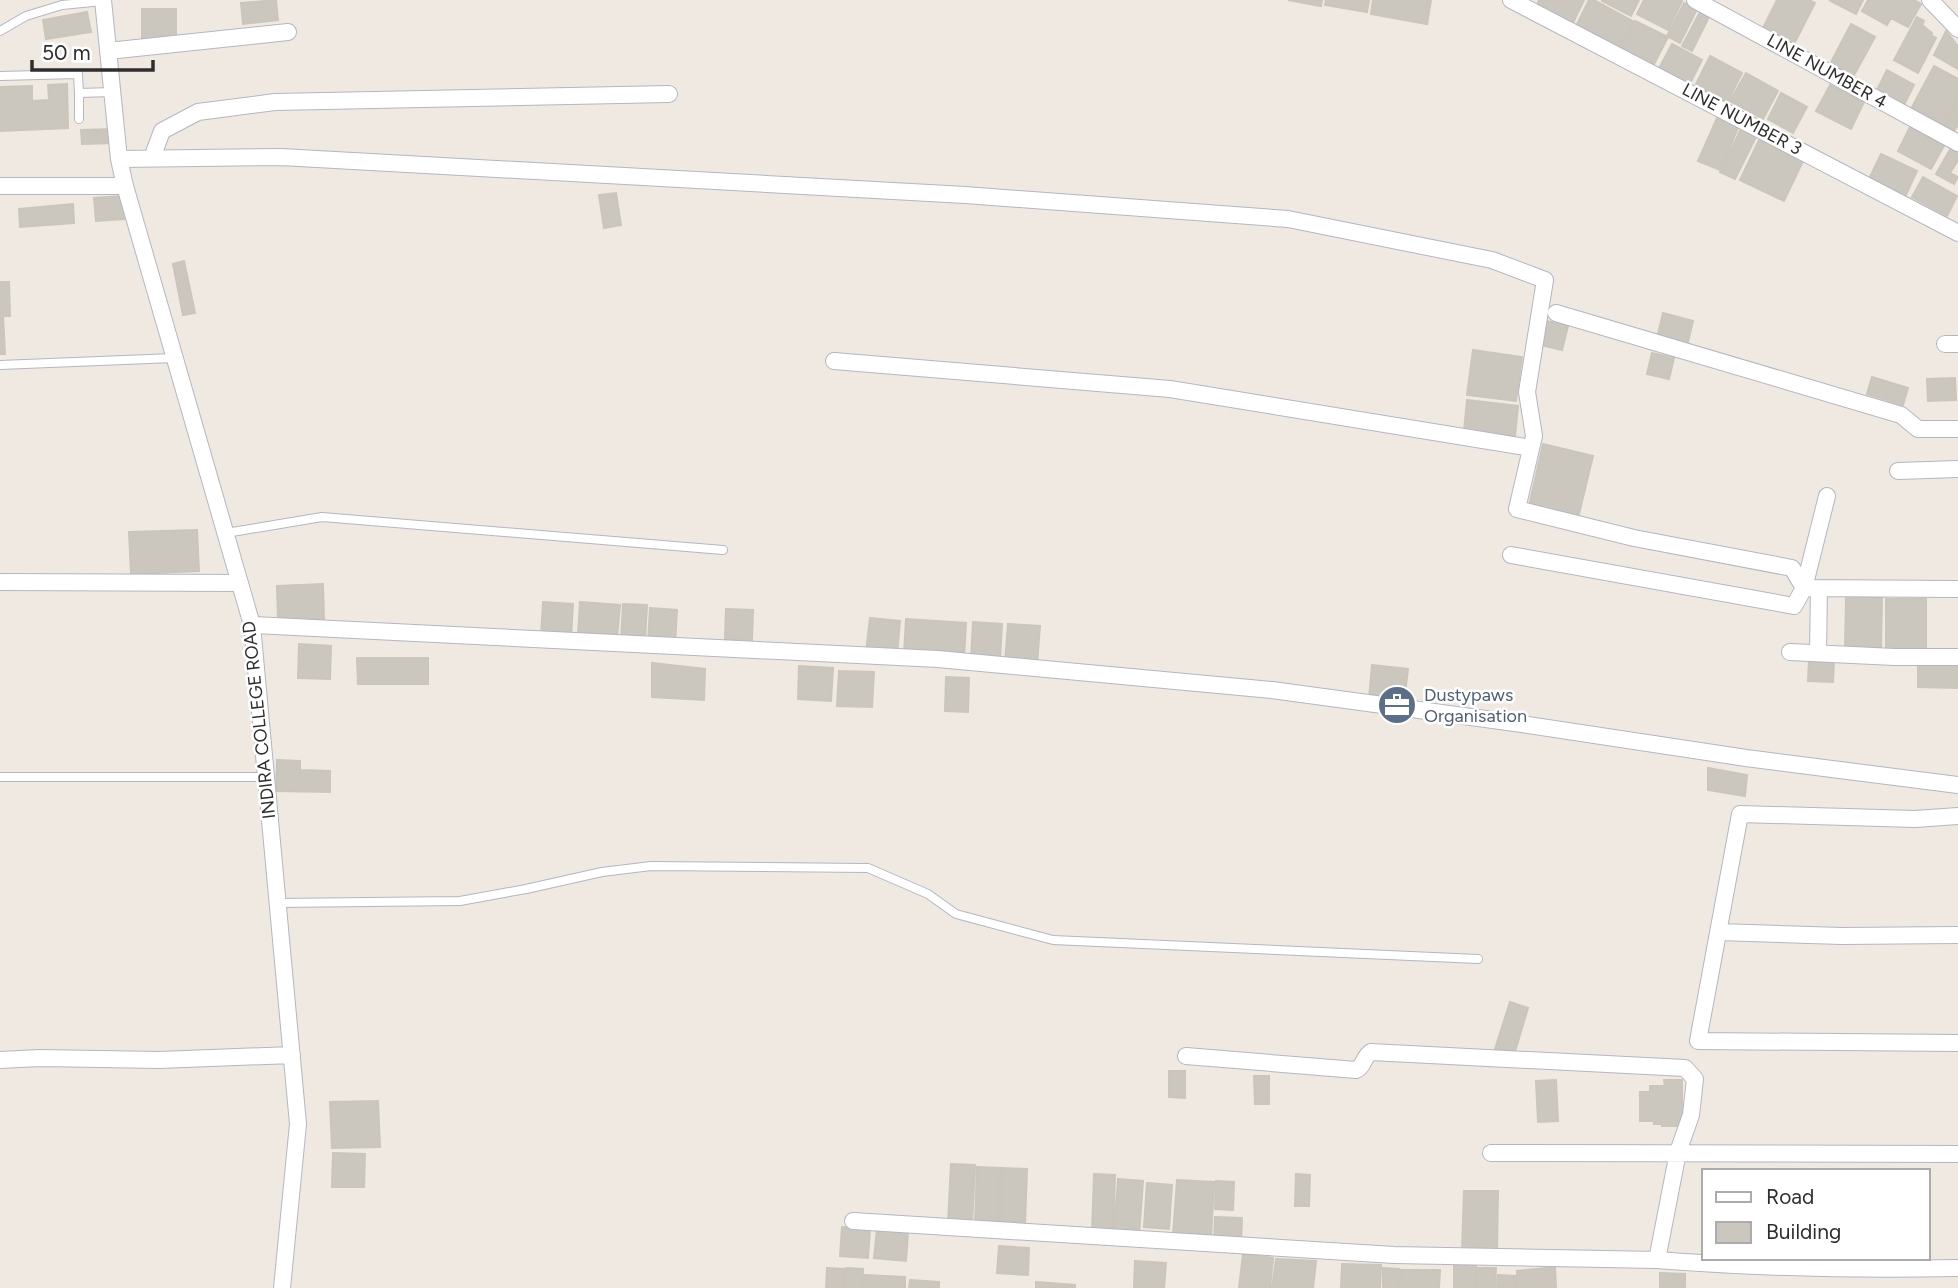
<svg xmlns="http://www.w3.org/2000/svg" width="1958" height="1288" font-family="Figtree,sans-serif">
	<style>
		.building { fill: #cbc7bf; stroke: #cbc5ba; stroke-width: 2 }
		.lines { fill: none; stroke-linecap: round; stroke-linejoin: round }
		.service-casing { stroke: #b4b7c1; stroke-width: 10 }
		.minor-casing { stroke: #b4b7c1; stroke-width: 18 }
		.service { stroke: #fff; stroke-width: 8 }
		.minor { stroke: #fff; stroke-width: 16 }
		.labels { text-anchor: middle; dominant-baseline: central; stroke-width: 5; stroke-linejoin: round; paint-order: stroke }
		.street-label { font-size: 18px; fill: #2e2e2e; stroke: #fff }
		.service-label { font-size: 18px; fill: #4e5e75; stroke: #fff; text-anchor: start }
	</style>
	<rect width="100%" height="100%" fill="#efe9e1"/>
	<path class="building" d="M276,0l2,20 -35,4 -2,-21z
		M1288,0h34l-1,6z
		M1326,0h43l-2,12 -42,-7z
		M1373,0h58l-4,24 -56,-10z
		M1539,0h45l-11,23 -36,-18z
		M1589,0h5l40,22 -16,30 -43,-24z
		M1602,0h37l-8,16 -29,-15z
		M1644,0h37l1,1 -14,29 -31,-16z
		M1777,0h32l6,3 -22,43 -31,-16z
		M1829,0h34l-7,14z
		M1868,0h32l-13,25 -25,-14z
		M1901,0h13l7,4 -13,23 -17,-9z
		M1684,3l13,6 -17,34 -13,-7z
		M142,9h34v31h-34z
		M87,12l4,20 -45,7 -3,-19z
		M1700,12l9,5 -17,34 -10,-5z
		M1917,17l7,4 -2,4 10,8 -1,2 5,3 -18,35 -24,-13z
		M1635,21l33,16 -16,31 -32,-16z
		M1851,24l24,13 -23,42 -23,-13z
		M1946,31l12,15v23l-24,-14z
		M1672,44l30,16 -15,29 -30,-17z
		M1710,56l32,17 -15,30 -32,-17z
		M1934,66l24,13v18l-15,27 -31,-17z
		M1887,70l27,15 -11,22 -27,-15z
		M1746,73l32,18 -15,28 -33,-18z
		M67,84l1,44 -68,3v-44l32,-1v15l17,-1 -1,-15z
		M1830,85l34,17 -13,27 -35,-18z
		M1781,93l26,14 -14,26 -25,-14z
		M1958,99v26l-4,6 -10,-5z
		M1717,118l21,10 -18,42 -22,-9z
		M1911,125l34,19 -14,25 -33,-18z
		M113,129l1,14 -32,1 -1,-14z
		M1741,129l15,8 -21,42 -15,-7z
		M1759,140l44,21 -19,40 -44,-21z
		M1952,146l6,4v10l-8,13 8,4 -4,7 -18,-10z
		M1881,154l36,17 -12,26 -36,-18z
		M1923,177l34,19 -10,20 -35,-19z
		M616,193l5,32 -17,3 -5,-33z
		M122,196l2,23 -28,2 -2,-23z
		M73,204l1,19 -54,4 -1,-18z
		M184,261l11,52 -12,2 -10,-51z
		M0,282h9l1,34h-7l2,38h-5z
		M1663,313l30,8 -6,25 -30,-8z
		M1547,321l21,5 -6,24 -21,-5z
		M1473,350l49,7 -6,44 -49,-6z
		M1652,353l22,5 -5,21 -22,-5z
		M1872,377l36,11 -5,17 -36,-11z
		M1955,378l1,22 -28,1 -1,-22z
		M1467,400l51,6 -3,31 -51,-6z
		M1543,444l50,12 -15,62 -49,-12z
		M197,530l2,41 -68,3 -2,-42z
		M323,584l1,36 -46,1 -1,-35z
		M1856,595l26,2 -1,53 -36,-1 1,-53h10z
		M1886,599h40v52h-40z
		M543,602l30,2 -2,34 -30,-1z
		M580,602l40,3 -3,32 -39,-3z
		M623,604l24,1 -2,36 -24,-2z
		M650,608l27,2 -2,34 -27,-2z
		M726,609l27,1 -1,30 -27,-1z
		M870,618l30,3 -3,34 -31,-3z
		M906,619l60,4 -2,35 -60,-4z
		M973,622l29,2 -2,36 -29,-1z
		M1008,624l32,2 -3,38 -32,-2z
		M299,644l32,2 -1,33 -32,-1z
		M357,658h71v26h-70z
		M1809,660l25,1 -1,21 -25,-1z
		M652,663l53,6 -1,31 -52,-3z
		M1918,664l40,1v23l-40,-1z
		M1372,665l36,4 -4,33 -35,-3z
		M799,666l34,2 -2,33 -33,-2z
		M839,671l35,1 -2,35 -35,-1z
		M946,677l23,1 -1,34 -23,-1z
		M277,760l23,1v9l30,1v21l-54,-1z
		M1708,768l39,7 -2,21 -37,-6z
		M1510,1002l18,6 -14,47 -19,-6z
		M1169,1071h16v27l-16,-1z
		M1254,1076h15v28h-14z
		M1556,1080l2,41 -20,1 -2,-41z
		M1664,1080h18v46h-20v-2h-8v-3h-14v-29h10v-6h15z
		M378,1101l2,46 -48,1 -2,-46z
		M333,1153l32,1 -1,33h-32z
		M951,1164l24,1 -3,59 -24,-1z
		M977,1167l23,1 -2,56 -23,-1z
		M1002,1168l25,1 -2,56 -25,-1z
		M1094,1174l21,1 -2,57 -21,-1z
		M1296,1174l14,1 -1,31h-14z
		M1118,1179l25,2 -4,54 -25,-2z
		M1177,1180l37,2 -3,56 -38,-3z
		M1216,1181l18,1 -1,28 -18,-1z
		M1147,1183l25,2 -3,44 -25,-2z
		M1464,1191h34l-1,61 -35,-1z
		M1215,1217l27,1 -1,24 -27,-2z
		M842,1227l28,2 -2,29 -28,-2z
		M877,1229l31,3 -2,29 -32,-3z
		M999,1246l30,2 -1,27 -31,-2z
		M1243,1254l30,4 -3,30h-31z
		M1276,1259l40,2 -3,27h-41z
		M1135,1261l31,2 -2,25h-30z
		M1342,1264l39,1 -1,23h-39z
		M1454,1264h22l-1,24h-21z
		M1555,1267l1,21h-39v-17z
		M827,1268l17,1 -1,19h-17z
		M846,1268l17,1 -1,19h-17z
		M1383,1268l16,1 -1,19h-15z
		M1477,1268h19l-1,20h-18z
		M1401,1270h39l-1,18h-39z
		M1660,1273l25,1v14h-25z
		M864,1275l41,2v11h-41z
		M1498,1275l17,1v12h-18z
		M910,1280l29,2v6h-30z
		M1036,1282l39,3v3h-39z"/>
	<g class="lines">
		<defs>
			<path id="service" d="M0,31l26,-15 36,-11 41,-4
				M0,76l78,-2 1,19 33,-1
				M79,93v26
				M0,365l174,-7
				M226,533l96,-16 401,33
				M0,777h265
				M276,903l184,-2 66,-12 76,-17 49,-6 217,2 60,26 28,20 97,26 425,19"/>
			<path id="minor" d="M103,0l16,159 6,27 127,439 46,499 -16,164
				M1511,0l447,233
				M1695,0l263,143
				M1930,0l28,29
				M108,51l180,-19
				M152,158l10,-27 36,-19 77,-10 394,-8
				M119,159l162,-2 684,38 323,24 204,41 53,20 -18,112 7,44 -17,73 117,29 158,30 12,20
				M0,186h125
				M1556,313l345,102 17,14h40
				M1945,344h13
				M834,361l336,28 361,59
				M1898,471l60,-2
				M1511,555l283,51 10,-18 154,1
				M0,582l240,1
				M1804,588l23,-92
				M252,625l686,34 334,31 243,33 231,35 212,27
				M1790,652l104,5h64
				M1818,653l1,-65
				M1958,816l-43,3 -175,-5 -42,227 260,2
				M1719,932l123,4 116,-1
				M1186,1056l170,14c8,-3 7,-13 15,-18l314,16 10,11 -4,36 -13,37 -21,108
				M0,1060l40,-2 119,2 133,-5
				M1491,1153l467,1
				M853,1221l541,34 263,5c100,8 201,10 301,8"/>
		</defs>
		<use href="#service" class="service-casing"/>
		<use href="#minor" class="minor-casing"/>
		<use href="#service" class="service"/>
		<use href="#minor" class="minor"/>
	</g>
	<defs>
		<symbol id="office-disc" viewBox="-11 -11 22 22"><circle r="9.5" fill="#5c6f8a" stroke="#fff"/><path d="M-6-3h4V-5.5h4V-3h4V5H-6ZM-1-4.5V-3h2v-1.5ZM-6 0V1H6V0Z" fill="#fff"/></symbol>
	</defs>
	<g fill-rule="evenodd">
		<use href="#office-disc" x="1375" y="683" width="44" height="44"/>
	</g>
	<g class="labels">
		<g class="street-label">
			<text transform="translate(1827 71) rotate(29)">LINE NUMBER 4</text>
			<text transform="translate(1742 119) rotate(28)">LINE NUMBER 3</text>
			<text transform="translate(259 720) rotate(-96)">INDIRA COLLEGE ROAD</text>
		</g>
		<g class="service-label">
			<text x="1424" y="695">Dustypaws<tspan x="1424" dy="21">Organisation</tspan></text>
		</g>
	</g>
	<rect x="1702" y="1169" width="228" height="91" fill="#ffffff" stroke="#ababab" stroke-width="2"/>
	<rect x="1716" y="1192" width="35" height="10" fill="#ffffff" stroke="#ababab" stroke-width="2"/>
	<text x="1766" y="1204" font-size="21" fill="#2e2e2e">Road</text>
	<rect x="1716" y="1222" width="35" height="21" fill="#cbc7bf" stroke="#ababab" stroke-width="2"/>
	<text x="1766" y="1239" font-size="21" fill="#2e2e2e">Building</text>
	<path d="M32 60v10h121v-10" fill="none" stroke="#2e2e2e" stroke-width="3.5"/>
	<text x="42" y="60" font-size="21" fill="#2e2e2e" stroke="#ffffff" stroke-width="5" paint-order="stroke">50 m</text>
</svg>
